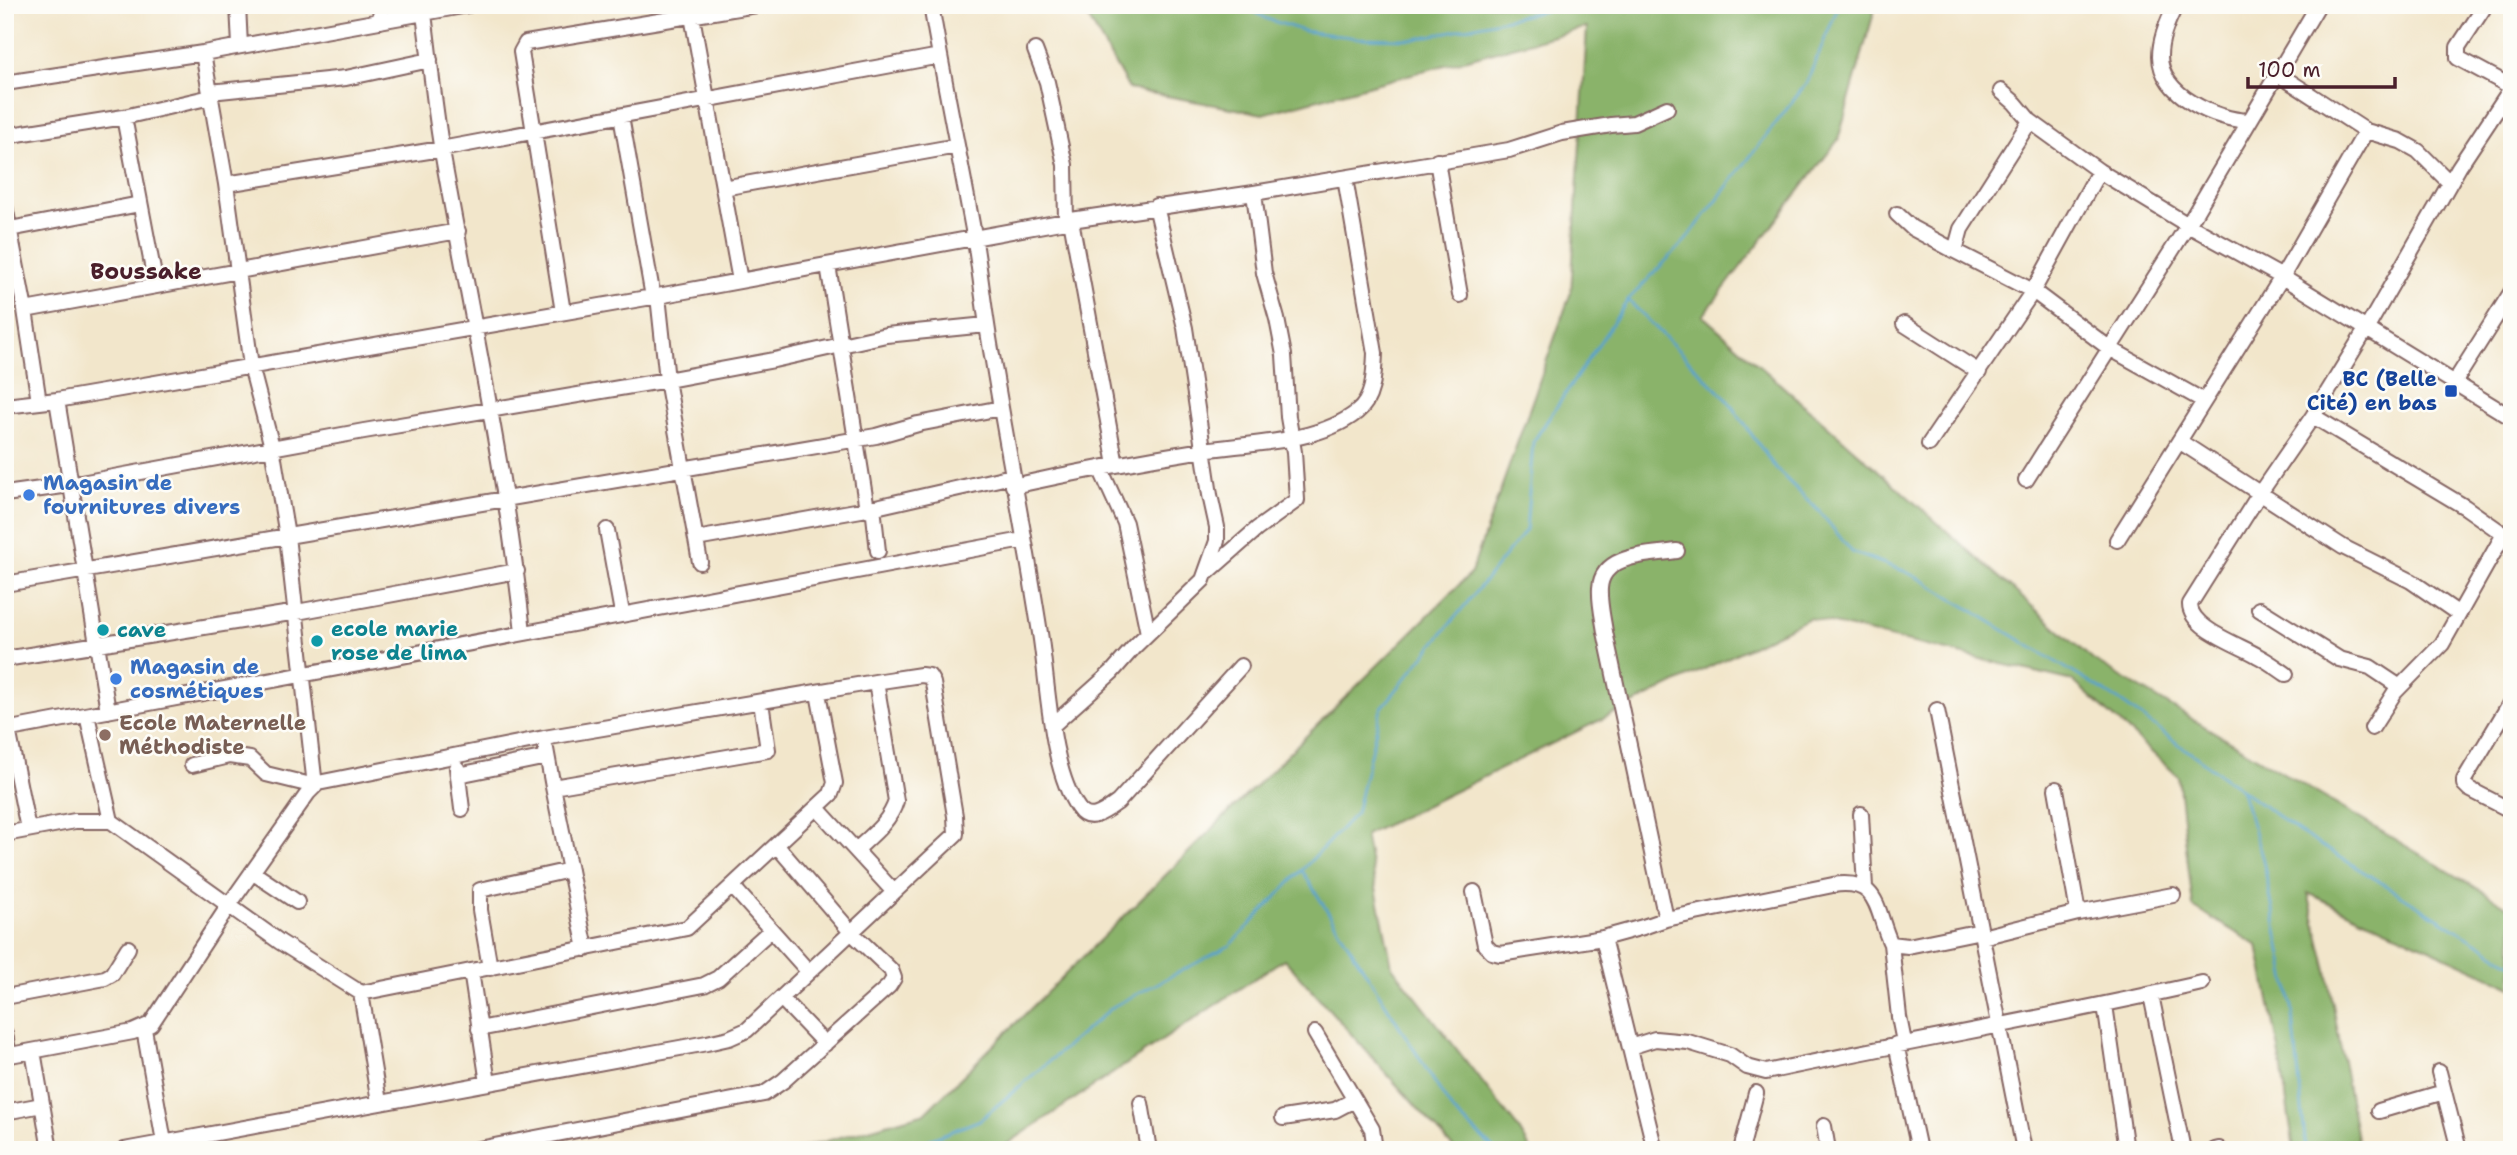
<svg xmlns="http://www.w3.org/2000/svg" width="2517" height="1155" font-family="'Shantell Sans',sans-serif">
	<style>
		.forest { fill: #8ab36a; stroke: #6a694a; stroke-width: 2 }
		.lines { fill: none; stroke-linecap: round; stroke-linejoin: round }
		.stream { stroke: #57a2cf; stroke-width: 2.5 }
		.minor-casing { stroke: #856563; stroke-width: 18 }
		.minor { stroke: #fff; stroke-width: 14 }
		.transit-dot { fill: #1a4fb4; stroke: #fdfcf7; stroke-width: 2.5 }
		.shop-dot { fill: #3f7fe0; stroke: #fdfcf7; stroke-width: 2.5 }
		.culture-dot { fill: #0f9aa8; stroke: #fdfcf7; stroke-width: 2.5 }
		.education-dot { fill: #8d6e63; stroke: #fdfcf7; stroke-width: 2.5 }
		.labels { text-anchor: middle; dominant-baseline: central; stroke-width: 5; stroke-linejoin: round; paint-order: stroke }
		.transit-label { font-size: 21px; font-weight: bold; fill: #164399; stroke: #fdfcf7; text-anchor: end }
		.shop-label { font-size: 21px; font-weight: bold; fill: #366cbe; stroke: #fdfcf7; text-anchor: start }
		.culture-label { font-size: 21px; font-weight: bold; fill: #0d838f; stroke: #fdfcf7; text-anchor: start }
		.education-label { font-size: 21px; font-weight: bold; fill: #785e54; stroke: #fdfcf7; text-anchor: start }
		.neighbourhood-label { font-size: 23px; font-weight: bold; fill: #4a1f2b; stroke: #fdfcf7 }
	</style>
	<rect width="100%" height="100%" fill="#fdfcf7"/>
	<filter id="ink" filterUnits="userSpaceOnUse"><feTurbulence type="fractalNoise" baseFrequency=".0143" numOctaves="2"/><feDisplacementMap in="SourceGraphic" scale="14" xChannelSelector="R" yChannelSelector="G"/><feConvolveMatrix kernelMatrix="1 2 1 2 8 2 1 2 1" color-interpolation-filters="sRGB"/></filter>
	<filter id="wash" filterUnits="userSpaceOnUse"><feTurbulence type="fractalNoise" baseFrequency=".00686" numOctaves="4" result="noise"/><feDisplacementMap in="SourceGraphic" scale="28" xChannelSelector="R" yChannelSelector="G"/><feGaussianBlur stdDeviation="1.57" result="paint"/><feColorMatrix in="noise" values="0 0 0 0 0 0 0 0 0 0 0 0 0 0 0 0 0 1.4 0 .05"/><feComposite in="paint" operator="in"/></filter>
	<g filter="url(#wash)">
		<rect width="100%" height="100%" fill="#f2e6cb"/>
		<path class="forest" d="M1081,5h795l-38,135 -135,176 390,344 414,246 5,4v77l-204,-94 19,78 32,179h-65l-15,-100 -21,-104 -65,-39 -15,-131 -105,-95 -264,-63 -444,217 27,131 126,162 13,22h-76l-171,-191 -286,191h-203l130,-37 546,-540 100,-281 16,-265 -324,87 -134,-25z"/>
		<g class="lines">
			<path class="stream" d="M1243,5l24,14 37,12 54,7 57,1 156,-34
				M1629,301l97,97 50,71 43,42 33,41 52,19 20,10 194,119 180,131 214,133
				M2241,789l22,71 29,146 14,144
				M1303,872l149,238 43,40
				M903,1150l77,-30 134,-114 117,-61 125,-132 25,-104 145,-179 7,-88 95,-142 58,-60 120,-156 33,-79"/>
		</g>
	</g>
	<g filter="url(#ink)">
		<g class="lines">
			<defs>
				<path id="minor" d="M238,5l2,41
					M380,5l1,16
					M690,5l50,276
					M931,5c13,77 29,153 43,230 7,42 11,84 19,126 15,91 33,181 47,272 8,49 10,135 38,175 11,17 29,2 40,-6l123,-136
					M2176,5c-8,15 -16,34 -16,51 0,39 56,64 89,65
					M2483,9l-25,38v11l54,29
					M424,14c6,45 10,91 18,137 28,160 64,319 81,481
					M1035,50l12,32 18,83 1,56
					M2278,74l88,57 34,10 18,10 32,32
					M5,83l198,-30 265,-48
					M2001,91l14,12 15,18 69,50 89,54 94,52 230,141
					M210,92l136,-14 84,-18
					M621,116l32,181
					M124,117l32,169
					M2030,121l-69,108 -6,22 78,40 76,57 95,53
					M5,136l119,-19 87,-20
					M1437,161l23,134
					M226,184l215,-35 499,-93
					M723,188l234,-42
					M5,206l20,104 14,92
					M1897,214l15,14 43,23
					M1071,220l45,245
					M10,229l130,-25
					M828,265l39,244
					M658,296l9,84 33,182
					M25,310l433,-79
					M563,312l-42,-260 5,-9 230,-38
					M1904,324l75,48
					M2454,383l58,-92
					M57,400l51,311
					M5,406l52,-6 601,-104 413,-76 183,-27 255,-43 53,-17 49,-8 23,-2 33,-15
					M2313,416l152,91 47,33
					M2179,441l164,106 68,34 48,33
					M1929,444l104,-153 66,-120
					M1100,468l25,55 23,110
					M2026,480l162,-255 129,-218
					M1013,486c63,-14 126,-26 190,-36 47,-7 115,-7 154,-38 17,-13 17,-38 18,-59l-30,-175
					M5,494l65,-9 294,-54 303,-51 107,-20 112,-25 100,-10
					M873,507l5,44
					M607,530l15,83
					M696,539l171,-30 145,-33
					M2117,540l165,-263 84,-146
					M1208,572l49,-43 40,-29 -3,-48 -6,-35 -4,-62 -7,-36 -13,-46 -10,-80
					M5,584l871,-148 42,-12 83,-16
					M2259,609l80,50 31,8 30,20
					M5,659l292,-47 220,-41
					M2286,674c-9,-6 -18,-13 -28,-18 -18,-11 -69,-28 -68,-52l70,-111 53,-77 54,-88 92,-161 53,-80
					M2512,700l-48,80v4l5,5 43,22
					M1937,710l87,440
					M87,715l24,106
					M1053,725l59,-53 22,-25 69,-67 14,-39v-14l-7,-32 -25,-167 -29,-122
					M2372,728l23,-36 47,-48 62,-110
					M8,729l20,100
					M5,730l1018,-190
					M546,749l7,38
					M192,765l37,-9 21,3 16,15 49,12 -28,-250 -15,-89 -21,-81 -25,-182 -23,-131
					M457,768l5,41
					M458,775l89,-18
					M817,808l77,84
					M1861,814l4,74
					M5,834l70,-13h36l169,121 81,51 326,-65 144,-134 4,-11 -17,-90
					M856,850c15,-14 34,-28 40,-49l-20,-119
					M252,872l45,30
					M733,887l75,84
					M1474,892l11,53 7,7 8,2 103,-16 40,-11 23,-8 -61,-287c-2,-14 -6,-30 -5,-44 2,-35 51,-33 77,-37
					M2078,913l95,-18
					M1666,919l167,-34c48,-7 42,26 58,59l17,2 73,-15
					M1982,937l96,-24 -22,-124
					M1603,938l52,212
					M1891,944l8,73 5,25
					M586,949l-33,-162 215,-37 -7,-48
					M490,968l-10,-58v-20l90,-20
					M471,971l17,112
					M361,993l18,109
					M2151,995l32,155
					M5,997l100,-19 7,-4 16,-26
					M781,998l44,46
					M2105,1005l21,145
					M144,1029l20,113
					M479,1029l225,-44 14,-7 53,-48
					M5,1033l4,23
					M1315,1033l57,96 3,21
					M1896,1044l23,106
					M1630,1047l25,-8 33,3 42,13 17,12 19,5c145,-31 292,-56 436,-89
					M33,1051l17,99
					M5,1056l128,-24 18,-8 78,-119 79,-112 10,-10 226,-45 337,-57 40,-6 8,1 4,7 22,133 1,18 -209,196 -18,8 -22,5 -583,107
					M2439,1072l20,78
					M1141,1103l8,47
					M2379,1111l65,-19
					M5,1112l37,-7
					M1283,1118l52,-8 19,-10
					M1824,1126l4,24
					M474,1150l290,-56 19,-13 106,-95 5,-8 -3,-8 -40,-38 -74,-86
					M1741,1150l15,-57
					M2215,1150l4,-1"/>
			</defs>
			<use href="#minor" class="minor-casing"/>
			<use href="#minor" class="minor"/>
		</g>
	</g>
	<rect class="transit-dot" x="2444" y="384" width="14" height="14" rx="3.5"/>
	<g class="shop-dot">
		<circle cx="29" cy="495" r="7"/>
		<circle cx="116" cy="679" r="7"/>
	</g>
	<g class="culture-dot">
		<circle cx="103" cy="630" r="7"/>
		<circle cx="317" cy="641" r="7"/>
	</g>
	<circle class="education-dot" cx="105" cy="735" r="7"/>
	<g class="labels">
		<g class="transit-label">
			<text x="2437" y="379">BC (Belle<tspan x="2437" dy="24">Cité) en bas</tspan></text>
		</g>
		<g class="shop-label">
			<text x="43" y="483">Magasin de<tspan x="43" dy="24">fournitures divers</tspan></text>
			<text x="130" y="667">Magasin de<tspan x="130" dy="24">cosmétiques</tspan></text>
		</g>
		<g class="culture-label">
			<text x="331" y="629">ecole marie<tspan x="331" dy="24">rose de lima</tspan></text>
			<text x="117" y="630">cave</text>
		</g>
		<g class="education-label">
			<text x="119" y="723">Ecole Maternelle<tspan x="119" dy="24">Méthodiste</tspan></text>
		</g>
		<g class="neighbourhood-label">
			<text x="146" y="271">Boussake</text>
		</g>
	</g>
	<rect width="2517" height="1155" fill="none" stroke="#fdfcf7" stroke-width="28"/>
	<path d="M2248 77v10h147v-10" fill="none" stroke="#4a1f2b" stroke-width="3.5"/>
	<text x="2258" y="77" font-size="21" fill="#4a1f2b" stroke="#fdfcf7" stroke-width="5" paint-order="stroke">100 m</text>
</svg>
